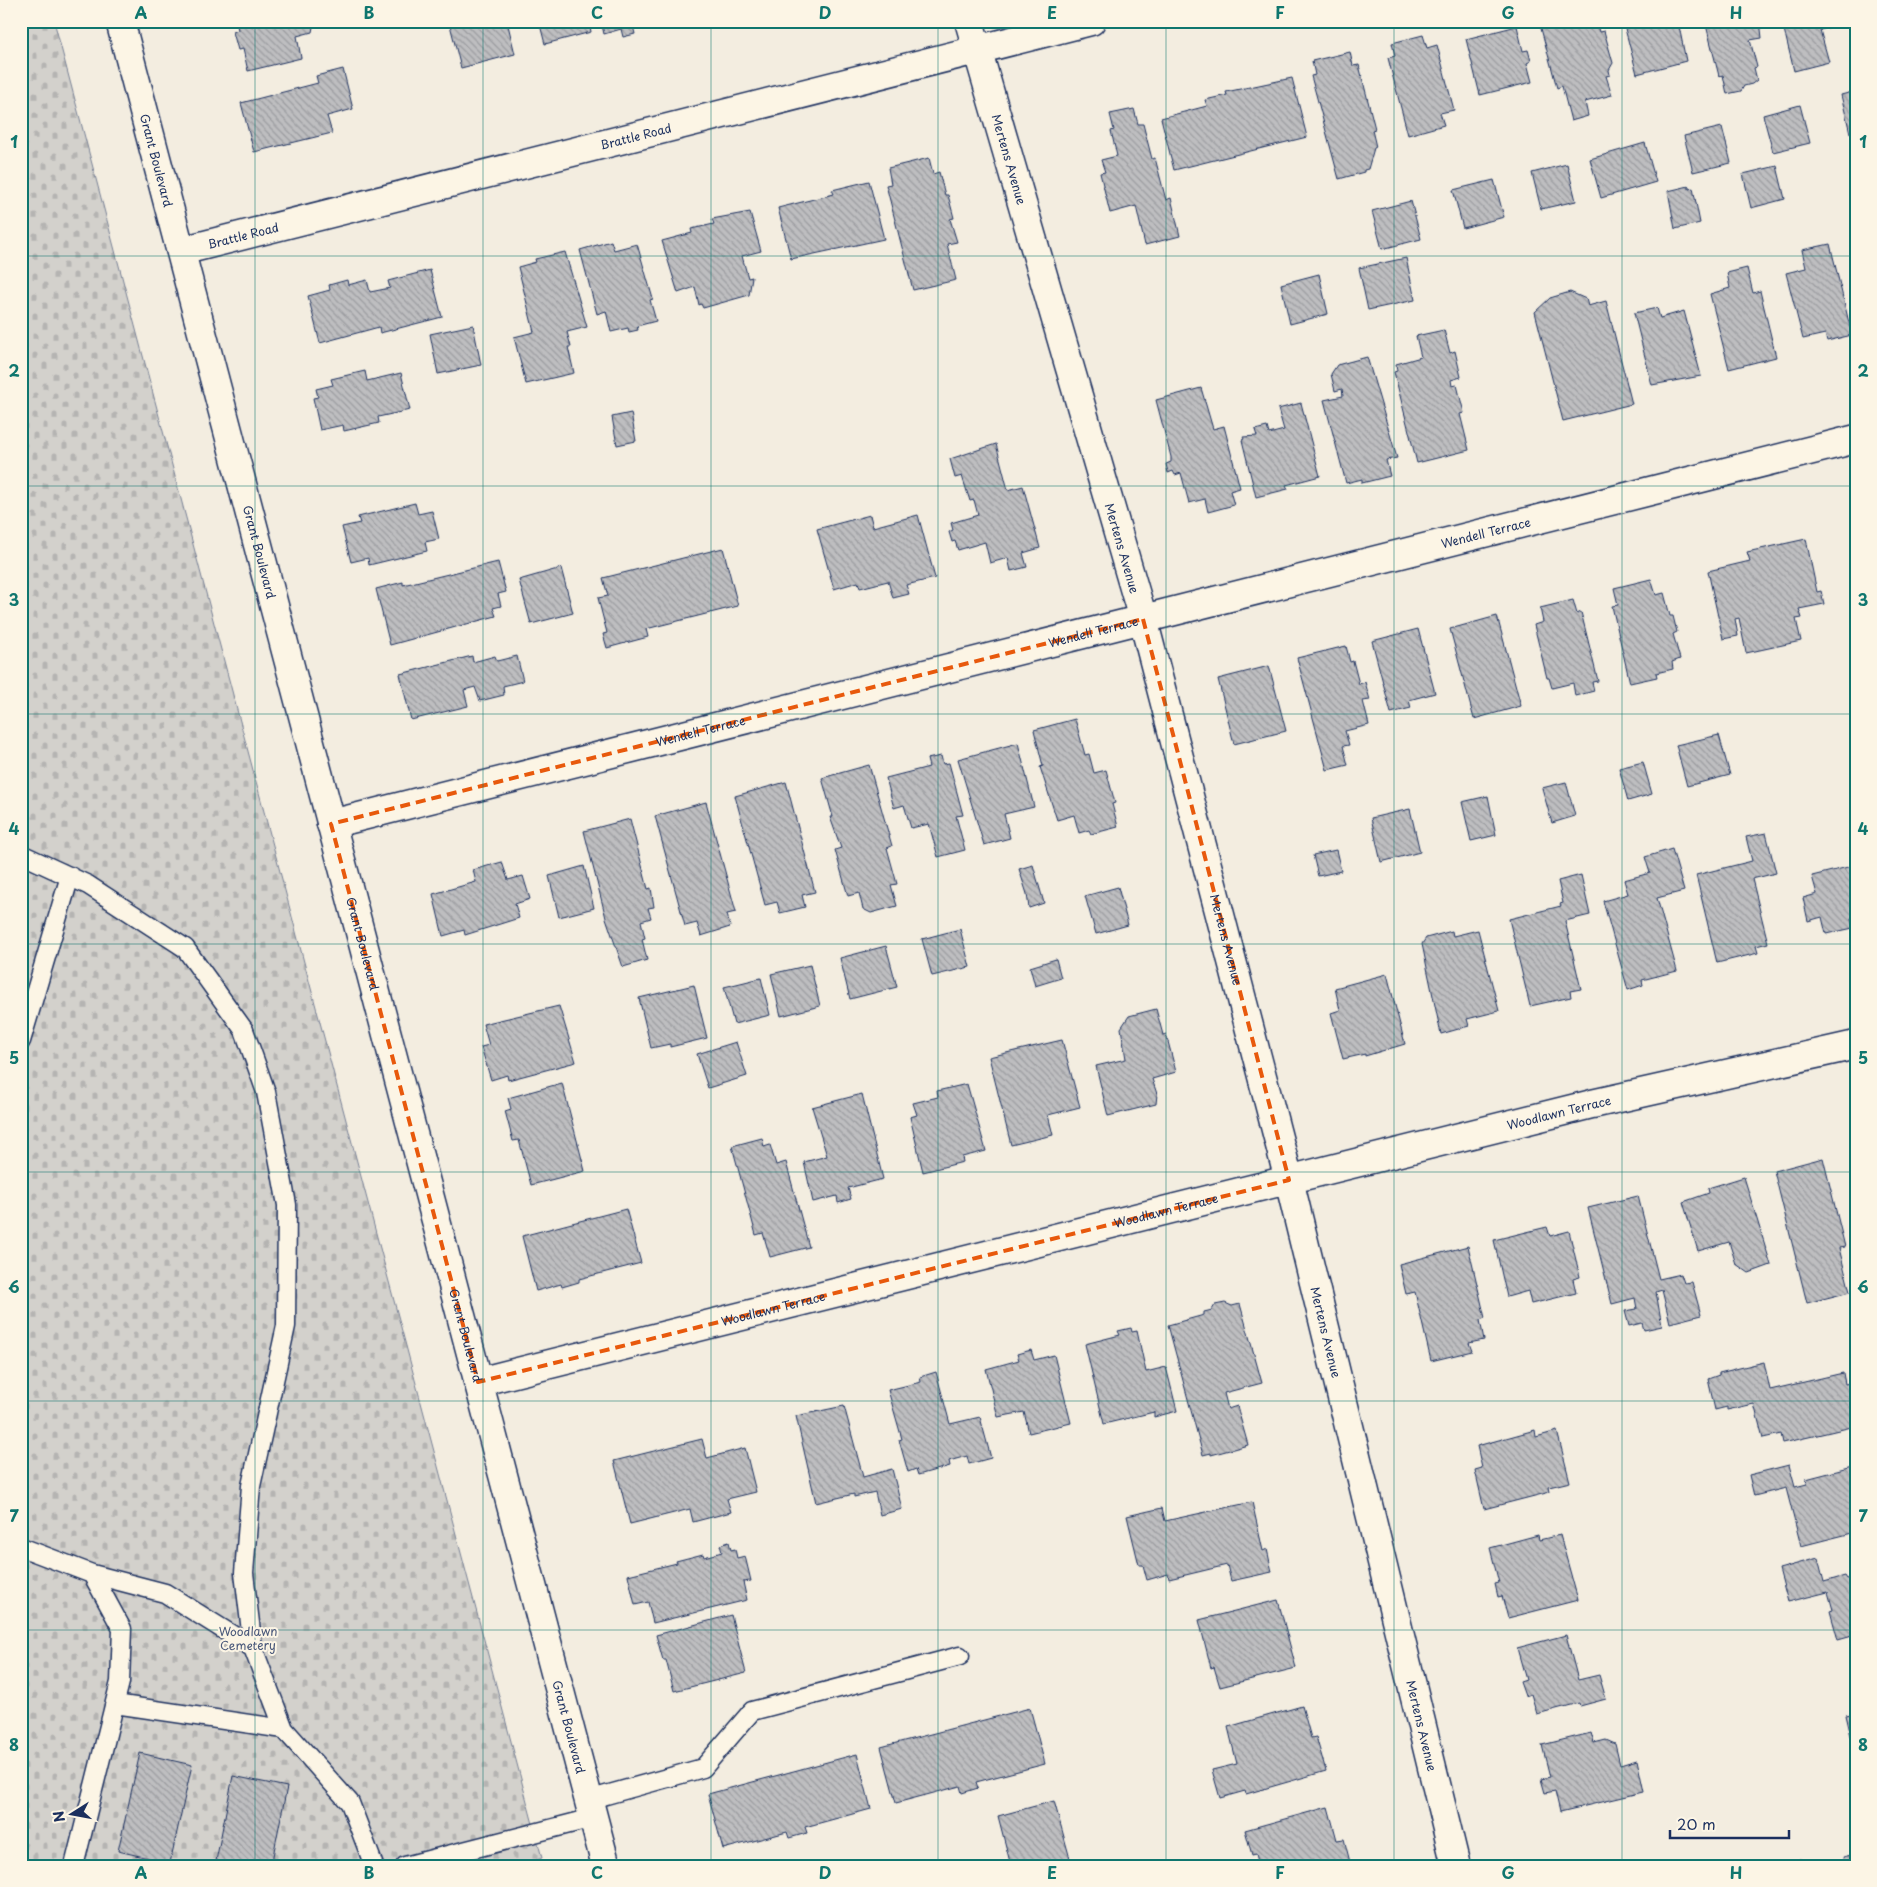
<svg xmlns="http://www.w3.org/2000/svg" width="1877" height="1887" font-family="'Playpen Sans',sans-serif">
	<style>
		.cemetery { fill: url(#cemetery-stones); stroke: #778095 }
		.building { fill: url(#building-back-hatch); stroke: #1b2f5e }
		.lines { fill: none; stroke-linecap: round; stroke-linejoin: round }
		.service-casing { stroke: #1b2f5e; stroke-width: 21 }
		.minor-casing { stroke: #1b2f5e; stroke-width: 31 }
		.tertiary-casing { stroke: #1b2f5e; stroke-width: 31 }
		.service { stroke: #fcf5e5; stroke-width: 18 }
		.minor { stroke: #fcf5e5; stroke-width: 28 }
		.tertiary { stroke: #fcf5e5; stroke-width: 28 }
		.marked { fill: none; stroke: #e8590c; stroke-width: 4; stroke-dasharray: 10 6; stroke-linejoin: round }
		.grid { fill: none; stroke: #0f766e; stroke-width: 1; stroke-opacity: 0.55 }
		.labels { text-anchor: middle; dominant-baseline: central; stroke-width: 4; stroke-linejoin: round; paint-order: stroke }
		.street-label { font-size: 12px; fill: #1b2f5e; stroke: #fcf5e5 }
		.park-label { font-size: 12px; fill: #49587a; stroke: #fcf5e5 }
		.neatline { fill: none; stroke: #0f766e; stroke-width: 2 }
		.grid-label { font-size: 16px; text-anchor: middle; font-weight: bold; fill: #0f766e }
	</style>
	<defs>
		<pattern id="cemetery-stones" width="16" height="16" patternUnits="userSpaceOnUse" patternTransform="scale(1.25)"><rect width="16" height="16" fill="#d3d1cc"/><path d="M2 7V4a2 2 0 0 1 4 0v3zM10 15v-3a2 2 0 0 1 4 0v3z" fill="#b5b4b2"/></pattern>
		<pattern id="building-back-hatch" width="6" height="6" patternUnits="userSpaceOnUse" patternTransform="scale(1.25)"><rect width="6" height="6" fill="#bebec0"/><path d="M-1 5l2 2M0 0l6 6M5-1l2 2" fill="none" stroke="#9a9b9f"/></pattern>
	</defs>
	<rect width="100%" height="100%" fill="#f3ede0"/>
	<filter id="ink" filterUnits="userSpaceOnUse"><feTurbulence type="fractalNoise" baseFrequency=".02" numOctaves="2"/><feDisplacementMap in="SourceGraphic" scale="10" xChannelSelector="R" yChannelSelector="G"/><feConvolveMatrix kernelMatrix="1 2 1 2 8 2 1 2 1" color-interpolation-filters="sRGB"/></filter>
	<g filter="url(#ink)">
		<path class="cemetery" d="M21,21h33l488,1837 -23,8h-498z"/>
		<path class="building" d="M236,21h76l1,6 -1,5 -15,4 4,22 -53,13 -5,-22 -5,1 -5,-18 5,-2z
			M449,21h58l8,33 -54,14z
			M539,21h50l2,11 -46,12z
			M601,21h49l-17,5 2,8 -12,3 -2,-8 -17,5z
			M1539,21h57l3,11 5,-1 9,32 -4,7 1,5 -4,1 6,19 -27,7 3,14 -17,5 -9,-35 -5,2z
			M1623,21h55l8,40 -49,13z
			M1705,21h55l2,17 -12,2 7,27 -3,1 3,12 -5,4 -8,2 -3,5 -14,3 -4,-19 -4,1z
			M1782,21h51l1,5 -14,4 9,32 -35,9z
			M1517,26l6,25 5,-1 3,11 -4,2 5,19 -52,13 -14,-56z
			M1423,35l4,13 10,-3 17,65 -14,3 4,12 -36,10 -20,-77 7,-2 -3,-13z
			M1350,52l3,14 6,-1 16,64 -3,1 4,17 -2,1 -6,21 -4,1v2l-25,7 -28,-103 4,-1 -3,-14z
			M343,69l10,40 -26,7 5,17 -78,19 -13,-49 77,-20 -2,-7z
			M1292,78l15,59 -133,33 -13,-52 46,-12 -2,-6 22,-5 -1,-3z
			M1856,91v40l-6,2 -9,-38z
			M1800,105l10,38 -37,9 -10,-37z
			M1134,109l4,15h5l9,35 3,-1 11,42 5,-2 9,38 -35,9 -9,-39 -26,7 -10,-40 5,-1 -4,-12 16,-4 -6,-25 3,-1 -4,-16z
			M1722,127l9,36 -38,9 -9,-36z
			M1645,143l11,39 -55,16 -11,-39z
			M929,158l4,16 6,-2 6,23h3l6,23 -4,1 7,23 -10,2 9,36 -43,10 -27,-105 5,-1 -3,-16z
			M1567,164l9,37 -35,8 -9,-36z
			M1777,166l8,33 -34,9 -8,-34z
			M1494,180l10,37 -41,11 -10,-38z
			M869,181l15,58 -93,20 -13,-51 56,-14 -2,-4z
			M1689,186v3l4,-1 7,35 -25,6 -7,-38z
			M1411,201l10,38 -39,10 -10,-38z
			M750,212l11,39 -19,5 6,22 4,-1 -3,18 -46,13 -2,-4 -2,1 -4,-18 -17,6 -16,-52 30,-8 -1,-4 23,-5 -2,-5z
			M611,241l3,9 23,-6 16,55 -3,1 6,21 -19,5 1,4 -9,2 -1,-4 -17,4 -5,-21 -9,3 -17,-64z
			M1830,244l22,91 -25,6 -2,-7 -22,5 -17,-66 20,-5 -4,-18z
			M565,252l22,75 -20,5 4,15h-3l6,26 -48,11 -12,-47 20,-5 -16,-65 18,-5 -1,-3z
			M1406,258l9,42 -47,10 -9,-42z
			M1747,268l6,25 7,-2 16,66 -47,12 -19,-75 20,-6 -3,-15z
			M430,270l12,47 -62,16 -1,-6 -59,16 -12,-47 22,-6 -1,-5 18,-5 1,5 19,-5 3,12 20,-4 -2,-7z
			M1319,274l9,40 -38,10 -9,-40z
			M1570,292l16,7 2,7 18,-5 26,103 -69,17 -28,-109 15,-14z
			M1657,308l3,10 24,-7 17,65 -49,9 -18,-72z
			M473,325l8,40 -43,9 -8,-40z
			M1444,330l6,23 5,-2 6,26 -10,3 1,6 5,-1 7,28 -4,1 9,36 -52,13 -23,-91 3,-1 -1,-7 25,-7 -5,-21z
			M1367,357l30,101 -11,2 4,16 -28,7v-4l-16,4 -22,-83 19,-4 -1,-7 -7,2 -4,-17 6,-9z
			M365,371l2,10 34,-8 9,37 -32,7 1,6 -35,8 -1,-6 -23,5 -7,-32 5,-1 -2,-8 17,-4 -2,-6z
			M1201,388l12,41 11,-3 16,62 -10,3 4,14 -26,7 -3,-13 -16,4 -8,-30 -6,2 -2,-4 -5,2 -2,-9 5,-2v-5l-15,-57z
			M1301,403l19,73 -34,9 2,4 -32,8 -14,-57 2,-1 -1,-2 14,-1 -2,-6 12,-3 2,7 15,-4 -6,-21z
			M631,413l5,28 -19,4 -5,-28z
			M996,444l12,46 15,-4 17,62 -17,5 4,14 -16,4 -3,-13 -18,5 -5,-21 -27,8 -3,-9 -3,1 -3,-10 4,-2 -2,-7 27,-8 -4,-15 -4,1 -8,-25 -7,2 -5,-19z
			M415,503l3,11 14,-3 7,28 -14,3 2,9 -58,14 -1,-7 -17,4 -9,-35 18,-4 -2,-6z
			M870,515l3,12 45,-12 17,63 -29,7 3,9 -16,4 -5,-17 -28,7 -2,-6 -24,7 -17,-60z
			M1806,539l11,53 4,-1 3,13 -25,5 3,9 -6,1 5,22 -55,12 -7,-35 -4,1 3,17 -15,3 -15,-68 42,-10 -3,-9z
			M723,548l15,58 -92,23 2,8 -41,11 -4,-14 4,-1 -9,-35 10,-2 -5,-18z
			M498,562l8,30 -8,2 3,12 -8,2 3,8 -106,29 -14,-56 27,-7v3z
			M561,568l12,45 -42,11 -12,-44z
			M1651,579l5,16 8,-2 6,23h3l4,16 -4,2 7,25 -8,3 1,7 -17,4 1,4 -27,6 -18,-77 6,-1 -4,-17z
			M1573,600l4,14 4,-2 17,69 -6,1 2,9 -19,5 -2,-13 -21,5 -3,-10h-2l-13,-53 9,-3 -3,-14z
			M1497,616l24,90 -47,13 -24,-90z
			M1418,629l17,64 -26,7 2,8 -20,5 -19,-72z
			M1346,646l4,16 3,-1 6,23 6,-2 5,18 -7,1 6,24 -24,6 4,14 -6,1 5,19 -21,5 -30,-112z
			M472,656l1,6 22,-6 2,5 20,-5 6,25 -20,5 1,9 -24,6 -5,-14 -11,3 4,16 -57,14 -11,-46z
			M1269,666l17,65 -52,13 -16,-65z
			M1075,719l10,36 4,-1 5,19 12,-3 9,33 -3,1 6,23 -27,7 -2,-4 -10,3 -5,-18 -17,5 -17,-53 3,-1 -9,-36z
			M1719,735l11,40 -43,11 -11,-41z
			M1018,743l16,64 -30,7 6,24 -26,7 -26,-86z
			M941,756l2,8 6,-1 14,52 -7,1 9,34 -27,7 -9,-33 -18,4 -7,-23 -10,3 -8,-30 43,-11 -2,-8z
			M1643,762l9,32 -24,7 -9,-33z
			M869,765l23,81 -5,2 10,36 -6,1 6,21 -26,7 -8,-4 -4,-16 -11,3 -13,-46 6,-2 -11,-31h3l-11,-39z
			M786,782l29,110 -13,3 3,12 -25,6 -3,-11 -12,3 -30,-109z
			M1566,782l9,34 -23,7 -10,-35z
			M1488,796l8,39 -25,6 -9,-39z
			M706,802l30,110 -9,2 3,13 -29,9 -4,-13 -12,3 -30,-110z
			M1410,809l10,43 -39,10 -10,-44z
			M630,819l18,70 3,-1 3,19 -6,1 3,10 -10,3 4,17 -3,1 5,21 -24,7 -17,-49 -22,-87z
			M1766,833l10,40 -24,6 16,64 -12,3 2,7 -41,10 -21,-88 56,-14 -6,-24z
			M1672,849l12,42 -27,7 20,73 -35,9 1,5 -15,5 -25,-89 25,-7 -4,-14 26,-7 -5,-16z
			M1336,850l5,21 -23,5 -5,-21z
			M502,862l6,18 15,-4 7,23 -15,5 4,14 -54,17 -1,-5 -21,6 -10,-42 43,-12 -3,-12z
			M1033,865l11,38 -15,5 -2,-14 -8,-25z
			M1856,865v52l-5,1 2,10 -27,6 -4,-17 -14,4 -5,-23 14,-4 -5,-18z
			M584,866l10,42 -35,9 -10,-41z
			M1581,875l9,40 -25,6 16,68 -11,2 1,6 -41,9 -21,-87 52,-13 -1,-2 3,-1 -5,-22z
			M1118,887l10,38 -32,9 -11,-38z
			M960,929l10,38 -38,9 -10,-37z
			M1478,930l21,81 -32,8 2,7 -28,8 -19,-90 4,-6 26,-7 1,5z
			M886,946l11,41 -47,12 -10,-41z
			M1056,959l5,19 -26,8 -5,-19z
			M810,965l10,41 -39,10 -10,-42z
			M1387,974l18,70 -40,12v-2l-22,5 -12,-46 9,-3 -5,-22z
			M761,978l9,37 -36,9 -10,-37z
			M694,985l13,53 -37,9v-3l-19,4 -12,-50z
			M559,1006l17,56 -68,18 -1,-5 -16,5 -10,-33 8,-2 -6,-21z
			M1156,1009l7,26 3,-1 10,38 -24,7 5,15 -1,10 -48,12 -12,-50 30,-7 -5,-31 8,-12z
			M1062,1040l18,67 -32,8 5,20 -42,10 -22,-88z
			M736,1042l11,34 -39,12 -11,-34z
			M562,1083l23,88 -54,14 -12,-45 -6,1 -8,-30 6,-2 -3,-11z
			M967,1084l19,67 -24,6 1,5 -40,10 -13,-55 7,-2 -4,-12 25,-6 -1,-6z
			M862,1094l21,85 -35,9 3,11 -13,4 -1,-7 -24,6 -9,-40 23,-6 -15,-49z
			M762,1138l2,9 6,-2 6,20 10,-3 23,85 -39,10 -7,-24 -7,2 -24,-89z
			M1823,1158l22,89 -6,1 11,44 -43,11 -33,-132z
			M1744,1177l27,88 -22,8 -13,-9 -7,-22 -31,9 -15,-49 26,-9 -1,-5z
			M1638,1196l21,83 22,-5 3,9 8,-1 9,33 -31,8 -8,-33 -6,2 6,34 -18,4 -2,-7 -13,3 -4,-15 12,-2 -2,-11 -23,6 -24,-96z
			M626,1209l15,54 -62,16v3l-17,5 -1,-3 -25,7 -14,-55z
			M1547,1227l3,9 19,-5 11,46 -7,2 3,14 -45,11 -3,-13 -21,6 -13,-57z
			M1468,1246l17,72 -5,2 4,20 -15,3 3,8 -41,10 -16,-69 -9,2 -7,-30z
			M1225,1303l7,3 8,-2 22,79 -38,10 4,16 9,-3 11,39 -37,10v-2l-8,2 -35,-130 36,-10v-3l8,-2 3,-5z
			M1131,1328l1,4 5,-1 9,41 20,-5 11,44 -23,6v-5l-50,12 -19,-80 35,-9 -2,-4z
			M1031,1350l3,10 20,-5 17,68 -42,10 -5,-21 -26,5 -12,-48 33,-9 -2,-6z
			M1764,1362l6,28 73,-17 2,11 11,-2v44l-73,17 -2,-9 -18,4 -9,-34 -27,6v-3l-12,3 -7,-31 11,-4v-2z
			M936,1372l14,52 30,-7 11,41 -22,6 -2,-8 -18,5 1,5 -32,9 -2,-6 -8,3 -9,-32 3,-1 -14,-49 33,-8 -1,-5z
			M844,1406l19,71 29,-8 10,40 -22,6 -5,-23 -21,5v-3l-38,9 -20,-87z
			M1535,1430l1,7 21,-6 13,51 -21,5 1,5 -66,17 -9,-39 7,-2 -5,-22z
			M702,1439l5,19 38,-10 11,44 -29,7 4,13 -38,10 -3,-13 -60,15 -16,-63z
			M1789,1465l6,22 12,-3 -1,-5 50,-13v66l-55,14 -15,-58 -32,8 -5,-21z
			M1252,1502l11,49 4,-2 5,23 -41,9 -4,-16 -58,14 -1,-5 -21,6 -4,-15h-4l-12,-49 35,-8 3,13z
			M1538,1535l1,5 21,-5 18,65 -70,18 -6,-22 -4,1 -3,-13 4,-1 -9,-35z
			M729,1542l2,8 4,-1 2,9 8,-2 6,25 -8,1 4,18 -94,23 -5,-21 -13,3 -7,-30 49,-12 -1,-2 27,-7 1,3 18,-5 -2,-7z
			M1818,1558l6,24 21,-6 2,3 9,-2v58l-18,5 -8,-29 3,-1 -5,-18 -40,10 -9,-33z
			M1278,1600l18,68 -76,19 -6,-20 -3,1 -12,-48z
			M731,1615l15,58 -72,18 -8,-31h-3l-7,-25z
			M1566,1635l12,45 21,-5 7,24 -26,7 -1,-3 -42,11 -6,-20 -6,2 -5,-14 6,-2 -9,-32z
			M1302,1706l9,32 5,-1 10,34 -80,23 -1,-3 -25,7 -8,-28 25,-6 -9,-37z
			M1030,1708l15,56 -69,18 2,6 -16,5 -2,-7 -64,17 -15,-56z
			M1856,1713v35l-2,1 -8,-34z
			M1591,1733l3,10 12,-3 9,4 5,21 17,-5 7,32 -84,20 -5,-21 -10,2 -4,-14 9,-2 -8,-32z
			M140,1753l52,12 -22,98 -52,-12z
			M857,1754l14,55 -66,18 2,6 -18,5 -2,-6 -64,17 -15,-55z
			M233,1776l54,11 -16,79h-56z
			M1054,1801l18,65h-61l-13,-50z
			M1328,1807l9,33 7,-1 7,27h-92l-3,-12 -4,1 -7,-25z
			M1856,1854v12h-10l-2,-9z
			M1800,1859l15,3v4h-35z"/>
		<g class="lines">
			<defs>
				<path id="service" d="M21,854l67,31 97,63 59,82 22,62 21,113 -1,121 -35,160 -7,87 9,75 31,81 66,74 24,63
					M21,1041l49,-165
					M21,1547l71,27 73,19 88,55
					M115,1704l169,25
					M588,1800l115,-32 49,-57 208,-55
					M74,1866l46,-184 2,-53 -30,-55
					M405,1866l188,-48"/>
				<g id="minor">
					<path id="s1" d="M969,21l174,598 146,561 167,686"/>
					<path id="s2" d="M181,251l910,-230"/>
					<path id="s3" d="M331,824l1525,-385"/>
					<path id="s4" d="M478,1382l1114,-278 264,-59"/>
				</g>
				<g id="tertiary">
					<path id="s5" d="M120,21l486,1845"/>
				</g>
			</defs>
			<use href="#service" class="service-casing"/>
			<use href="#minor" class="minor-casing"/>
			<use href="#tertiary" class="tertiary-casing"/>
			<use href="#service" class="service"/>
			<use href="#minor" class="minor"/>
			<use href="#tertiary" class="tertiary"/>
		</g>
	</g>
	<path class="marked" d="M1143,619l146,561 -811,202 -147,-558z"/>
	<path class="grid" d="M255,21v1845M483,21v1845M711,21v1845M938,21v1845M1166,21v1845M1394,21v1845M1622,21v1845M21,256h1835M21,486h1835M21,714h1835M21,944h1835M21,1172h1835M21,1401h1835M21,1630h1835"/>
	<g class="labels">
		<g class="street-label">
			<text stroke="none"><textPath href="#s2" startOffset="469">Brattle Road</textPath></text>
			<text stroke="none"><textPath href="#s5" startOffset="144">Grant Boulevard</textPath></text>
			<text stroke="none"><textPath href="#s1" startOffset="144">Mertens Avenue</textPath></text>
			<text stroke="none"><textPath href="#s2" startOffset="64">Brattle Road</textPath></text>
			<text stroke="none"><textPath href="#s3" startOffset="1191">Wendell Terrace</textPath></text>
			<text stroke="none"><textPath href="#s1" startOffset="549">Mertens Avenue</textPath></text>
			<text stroke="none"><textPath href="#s5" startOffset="549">Grant Boulevard</textPath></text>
			<text stroke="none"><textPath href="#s3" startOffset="786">Wendell Terrace</textPath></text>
			<text stroke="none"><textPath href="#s3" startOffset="381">Wendell Terrace</textPath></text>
			<text stroke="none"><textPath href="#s1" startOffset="954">Mertens Avenue</textPath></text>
			<text stroke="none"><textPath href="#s5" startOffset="954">Grant Boulevard</textPath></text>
			<text stroke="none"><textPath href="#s4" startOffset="1114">Woodlawn Terrace</textPath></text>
			<text stroke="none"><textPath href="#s4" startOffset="709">Woodlawn Terrace</textPath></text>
			<text stroke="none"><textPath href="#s4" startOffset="304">Woodlawn Terrace</textPath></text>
			<text stroke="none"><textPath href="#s1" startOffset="1359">Mertens Avenue</textPath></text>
			<text stroke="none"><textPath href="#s5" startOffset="1359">Grant Boulevard</textPath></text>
			<text stroke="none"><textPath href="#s1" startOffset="1764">Mertens Avenue</textPath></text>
			<text stroke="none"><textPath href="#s5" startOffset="1764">Grant Boulevard</textPath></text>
		</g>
		<g class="park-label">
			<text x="248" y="1631">Woodlawn<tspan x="248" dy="14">Cemetery</tspan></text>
		</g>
	</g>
	<rect width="1877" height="1887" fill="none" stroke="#fcf5e5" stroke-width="55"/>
	<g transform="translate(72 1814) rotate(259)" stroke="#fcf5e5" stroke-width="4" paint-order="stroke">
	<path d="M0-4L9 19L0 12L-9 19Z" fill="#1b2f5e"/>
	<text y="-8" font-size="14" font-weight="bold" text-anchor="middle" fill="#1b2f5e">N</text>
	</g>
	<path d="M1670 1830v8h119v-8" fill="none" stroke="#1b2f5e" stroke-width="2.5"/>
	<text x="1677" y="1830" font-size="15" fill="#1b2f5e" stroke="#fcf5e5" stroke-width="4" paint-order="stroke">20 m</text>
	<rect x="28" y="28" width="1822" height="1832" class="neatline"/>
	<g class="grid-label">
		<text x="141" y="19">A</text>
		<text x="369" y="19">B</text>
		<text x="597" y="19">C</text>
		<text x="825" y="19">D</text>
		<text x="1052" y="19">E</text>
		<text x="1280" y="19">F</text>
		<text x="1508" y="19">G</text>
		<text x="1736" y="19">H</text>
		<text x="14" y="148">1</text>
		<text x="1863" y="148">1</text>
		<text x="14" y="377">2</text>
		<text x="1863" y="377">2</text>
		<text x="14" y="606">3</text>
		<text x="1863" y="606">3</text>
		<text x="14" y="835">4</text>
		<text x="1863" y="835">4</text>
		<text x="14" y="1064">5</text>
		<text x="1863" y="1064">5</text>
		<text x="14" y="1293">6</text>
		<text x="1863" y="1293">6</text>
		<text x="14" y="1522">7</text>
		<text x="1863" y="1522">7</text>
		<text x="14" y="1751">8</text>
		<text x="1863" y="1751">8</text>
		<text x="141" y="1879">A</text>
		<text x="369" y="1879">B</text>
		<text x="597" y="1879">C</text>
		<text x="825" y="1879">D</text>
		<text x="1052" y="1879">E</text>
		<text x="1280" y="1879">F</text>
		<text x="1508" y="1879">G</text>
		<text x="1736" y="1879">H</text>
	</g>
</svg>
